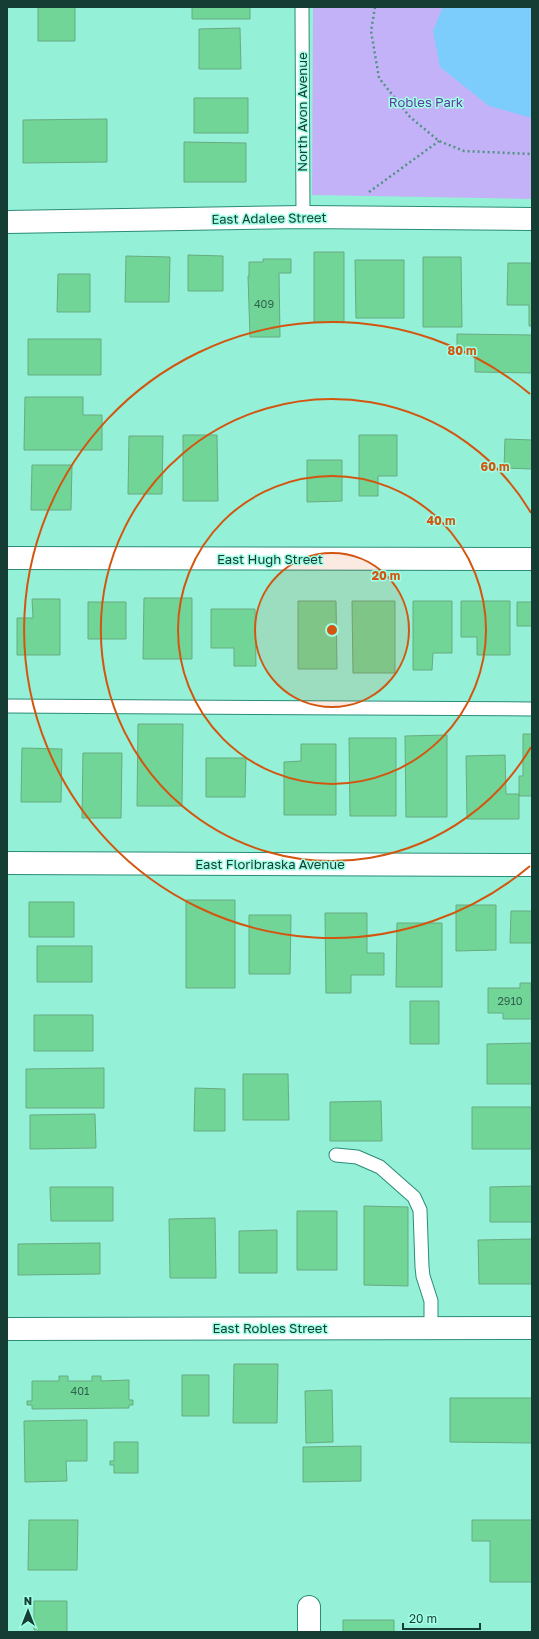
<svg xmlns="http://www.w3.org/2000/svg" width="539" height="1639" font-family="'Golos Text',sans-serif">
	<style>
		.green { fill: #c3b2f8 }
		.water { fill: #7ccdfb }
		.building { fill: #72d598; stroke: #67ab80 }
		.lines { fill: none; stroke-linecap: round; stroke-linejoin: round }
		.service-casing { stroke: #2a8c77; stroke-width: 15 }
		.minor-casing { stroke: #2a8c77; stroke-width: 24 }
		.tertiary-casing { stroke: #2a8c77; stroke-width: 24 }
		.path { stroke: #529282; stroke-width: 2.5; stroke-dasharray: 2 3; stroke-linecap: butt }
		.service { stroke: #fff; stroke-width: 13 }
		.minor { stroke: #fff; stroke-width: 22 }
		.tertiary { stroke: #fff; stroke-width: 22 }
		.ring { fill: none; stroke: #d35610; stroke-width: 2 }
		.labels { text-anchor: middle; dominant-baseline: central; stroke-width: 3; stroke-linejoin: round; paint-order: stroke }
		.number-label { font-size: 11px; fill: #2d634d }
		.park-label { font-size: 13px; fill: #5e3ba1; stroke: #a2fee5 }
		.street-label { font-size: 13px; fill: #163d34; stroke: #a2fee5 }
		.centre { fill: #d35610; stroke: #a2fee5; stroke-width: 2 }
		.ring-label { font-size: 12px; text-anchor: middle; font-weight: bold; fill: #d35610; stroke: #a2fee5; stroke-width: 3; stroke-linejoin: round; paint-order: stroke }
	</style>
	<rect width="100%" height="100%" fill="#95f0d8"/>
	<path class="green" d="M313,7h219v192l-220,-4z"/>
	<path class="water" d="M443,7h89v111l-43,-12 -49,-39 -7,-36z"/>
	<path class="building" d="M38,7h37v34h-37z
		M192,7h58v12h-58z
		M240,28l1,41h-42v-40z
		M194,98h54v35h-54z
		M107,119v43l-84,1v-43z
		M184,142l62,1v39h-62z
		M314,252h30v70h-30z
		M188,255l35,1v35h-35z
		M126,256l44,1 -1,45h-44z
		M423,257h38l1,70h-39z
		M263,259h28v14h-12l1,64h-30l-2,-61h1v-14h14z
		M355,260h49v58h-48z
		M508,263h24v63h-3v-21h-22z
		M58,274h32v38h-33z
		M457,334l75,1v38l-57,-1v-19h-18z
		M28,339h73v36h-73z
		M25,397h58v18h19v35h-78z
		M183,435h34l1,66h-35z
		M359,435h38v41h-19v20h-19z
		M129,436h34l-1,58h-34z
		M505,439l27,1v29l-28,-1z
		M307,460h35v41l-35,1z
		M32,465h40l-1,45h-40z
		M144,598h48v61h-49z
		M32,599h28v56h-43v-37h16z
		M298,601h38l1,68h-39z
		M352,601h43v72h-42z
		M413,601h39v52h-19l-1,17h-19z
		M461,601h49v54h-33v-18h-16z
		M88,602h38v37h-38z
		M517,602h15v24h-15z
		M211,609h44l1,57h-22v-18h-23z
		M138,724h45l-1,82h-45z
		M523,734h9v62h-13v-20h4z
		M447,735v82h-41l-1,-81z
		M349,738h47v78h-46z
		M301,744h35v71h-52v-53l17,-1z
		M22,748l40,1 -1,53h-40z
		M83,753h39l-1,65h-39z
		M505,755l1,39h13v25h-52l-1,-63z
		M206,758h40l-1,39h-39z
		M186,900h49v88h-49z
		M29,902h45v35h-45z
		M456,905h40v45l-40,1z
		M511,911h21v32h-22z
		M325,913h42v40h17v22h-33v18h-25z
		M249,915h42l-1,59h-41z
		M397,923h45v64h-46z
		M37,946h55v36h-55z
		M520,983h11l1,36h-29v-6h-15v-25h32z
		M410,1001h29v43h-29z
		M34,1015h59v36h-59z
		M532,1043v41h-45v-40z
		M104,1068v40h-78v-39z
		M243,1074h45l1,46h-46z
		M195,1088l30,1v42h-31z
		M381,1101l1,40h-52v-39z
		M472,1107h60v42h-60z
		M95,1114l1,34 -66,1v-34z
		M532,1186v36h-42v-35z
		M50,1187h63v34h-62z
		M364,1206l44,1v79l-44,-1z
		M297,1211h40v59h-40z
		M215,1218l1,60h-46l-1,-59z
		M277,1230v43h-38v-42z
		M532,1239v45h-53l-1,-44z
		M100,1243v31l-82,1v-31z
		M234,1364h44l-1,59h-44z
		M182,1375h27v41h-27z
		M59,1376h9v5h24v-5h9v5l28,-1v20h4v5h-4v3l-97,1v-4h-5v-4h5v-20h27z
		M332,1390l1,52 -27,1 -1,-52z
		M450,1398h82v45l-82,-1z
		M87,1420v41h-21l1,20 -42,1 -1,-61z
		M114,1442h24v31h-24v-8h-4v-4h4z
		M361,1446v35l-58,1v-35z
		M29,1520h49l-1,50h-49z
		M472,1520h60v62h-42v-41h-18z
		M34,1601h33v31h-29v-2h-4z
		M343,1620h51v12h-51z"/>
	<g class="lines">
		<defs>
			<path id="service" d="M302,7l1,210
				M7,706l525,3
				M336,1155l21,2 23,10 34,30 6,13 2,57 1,9 8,25v27"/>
			<path id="minor" d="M7,222l296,-5 229,2
				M7,558l525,1
				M7,1329l525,-1
				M309,1607v25"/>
			<path id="tertiary" d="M7,863l525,2"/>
		</defs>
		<use href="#service" class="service-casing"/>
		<use href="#minor" class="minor-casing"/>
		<use href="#tertiary" class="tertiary-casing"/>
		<path class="path" d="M375,7l-4,24 8,47 31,39 29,24 25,10 68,3
			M369,192l70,-51"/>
		<use href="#service" class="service"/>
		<use href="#minor" class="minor"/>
		<use href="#tertiary" class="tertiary"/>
	</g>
	<circle cx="332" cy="630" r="77" fill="#d35610" fill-opacity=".12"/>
	<g class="ring">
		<circle cx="332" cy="630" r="77"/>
		<circle cx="332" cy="630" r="154"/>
		<path d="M531 747A231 231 0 1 1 531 513"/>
		<path d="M530 866A308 308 0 1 1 530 394"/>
	</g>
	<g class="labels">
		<g class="number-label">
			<text x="264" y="303">409</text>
			<text x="510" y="1000">2910</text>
			<text x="80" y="1390">401</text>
		</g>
		<g class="park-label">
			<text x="426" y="102">Robles Park</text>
		</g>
		<g class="street-label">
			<text transform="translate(302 112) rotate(-90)">North Avon Avenue</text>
			<text transform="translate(269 218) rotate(-1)">East Adalee Street</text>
			<text x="270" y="559">East Hugh Street</text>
			<text x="270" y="864">East Floribraska Avenue</text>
			<text x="270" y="1328">East Robles Street</text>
		</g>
	</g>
	<circle cx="332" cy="630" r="6" class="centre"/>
	<g class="ring-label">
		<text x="462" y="355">80 m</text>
		<text x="495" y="471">60 m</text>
		<text x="441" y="525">40 m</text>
		<text x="386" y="580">20 m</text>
	</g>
	<rect width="539" height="1639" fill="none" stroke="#163d34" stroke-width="16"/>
	<g transform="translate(28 1611)" stroke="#a2fee5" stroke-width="3" paint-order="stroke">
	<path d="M0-3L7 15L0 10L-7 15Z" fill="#163d34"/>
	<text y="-6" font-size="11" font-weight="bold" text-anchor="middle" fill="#163d34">N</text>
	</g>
	<path d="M403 1623v6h77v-6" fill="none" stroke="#163d34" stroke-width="2"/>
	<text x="409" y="1623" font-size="12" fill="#163d34" stroke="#a2fee5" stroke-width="3" paint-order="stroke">20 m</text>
</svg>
